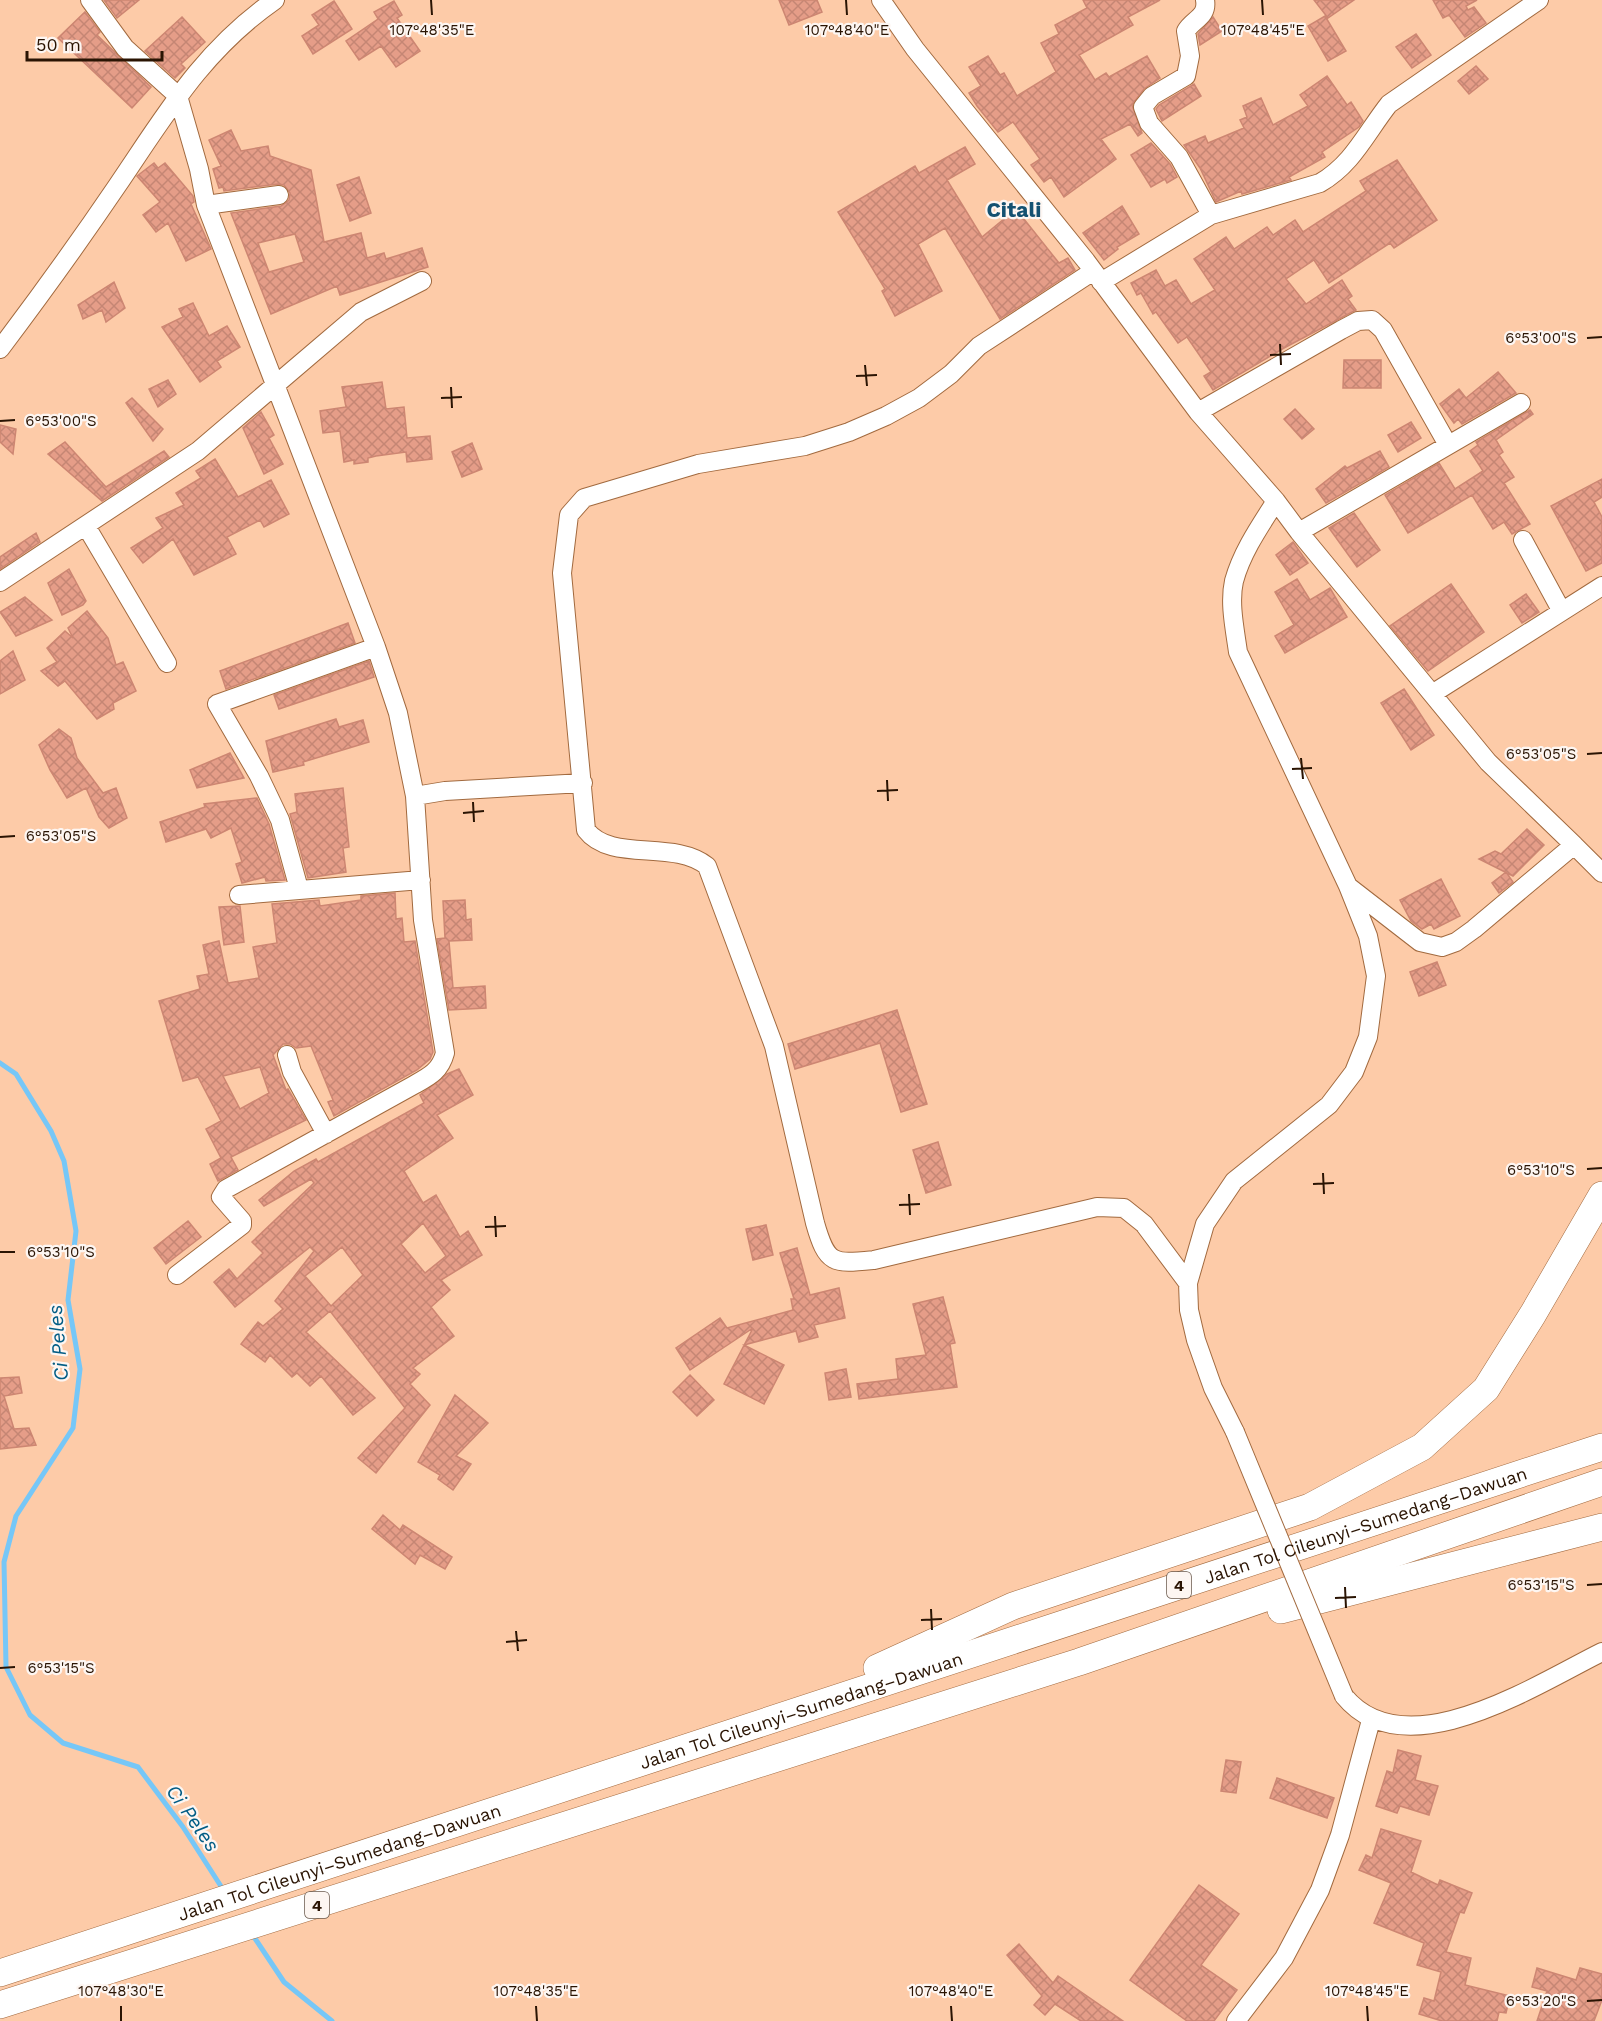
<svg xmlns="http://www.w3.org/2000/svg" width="1602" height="2021" font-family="'Work Sans',sans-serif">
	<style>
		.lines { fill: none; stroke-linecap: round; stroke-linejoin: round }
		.stream { stroke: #76c7f7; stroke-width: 5 }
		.building { fill: url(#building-cross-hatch); stroke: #cd8672; stroke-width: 1.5; fill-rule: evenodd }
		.minor-casing { stroke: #a26a3f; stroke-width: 20 }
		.highway-casing { stroke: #a26a3f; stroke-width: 28 }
		.minor { stroke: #fff; stroke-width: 18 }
		.highway { stroke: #fff; stroke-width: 27 }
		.minor-bridge-casing { stroke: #a26a3f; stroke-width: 20; stroke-linecap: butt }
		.minor-bridge { stroke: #fff; stroke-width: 18 }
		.ticks { fill: none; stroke: #2a1403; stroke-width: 2 }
		.labels { text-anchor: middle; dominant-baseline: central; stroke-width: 4.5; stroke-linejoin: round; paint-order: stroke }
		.shield { fill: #fdf6f2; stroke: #69584b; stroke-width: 1.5 }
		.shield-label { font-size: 16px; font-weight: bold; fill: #2a1403 }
		.street-label { font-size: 18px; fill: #2a1403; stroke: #fdf6f2 }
		.water-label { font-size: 20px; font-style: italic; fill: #035d85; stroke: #fdf6f2 }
		.quarter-label { font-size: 21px; font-weight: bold; fill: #145171; stroke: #fdf6f2 }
		.ticks-label { font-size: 15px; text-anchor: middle; fill: #2a1403; stroke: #fdf6f2; stroke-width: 4.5; stroke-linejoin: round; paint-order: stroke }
	</style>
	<defs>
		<pattern id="building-cross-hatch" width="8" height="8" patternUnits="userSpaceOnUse" patternTransform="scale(1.5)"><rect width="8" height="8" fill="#e59d88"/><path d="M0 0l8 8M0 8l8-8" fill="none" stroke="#c58674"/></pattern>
	</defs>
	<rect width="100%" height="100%" fill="#fdcba8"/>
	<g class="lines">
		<path class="stream" d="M0,1063l16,11 35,57 13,30 12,70 -8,69 12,69 -7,59 -57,88 -12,46 2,105 24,48 33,28 75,24 45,60 41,64
			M252,1934l32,48 48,39"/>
	</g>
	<path class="building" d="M104,0h35l-22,18z
		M779,0h38l5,12 -33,13z
		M1083,0h77l-32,17 5,8 -54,30 16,25 11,-7 3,4 38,-21 13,22 -16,11 -12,16 10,28 -4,3 -8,-12 -29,15 15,20 -52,38 -13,-20 -7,5 -13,-17 9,-6 -27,-37 -15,10 -21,-26 -8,-13 12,-7 -12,-19 19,-11 12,19 4,-2 13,23 39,-24 -15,-29 18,-9 -4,-9 32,-17z
		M1314,0h40l-26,18z
		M1433,0h44l-11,6 2,4 6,-3 12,16 -21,14 -16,-22 -6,3z
		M334,1l18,28 -39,25 -11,-18 17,-11 -7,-10z
		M394,1l8,14 -5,3 23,33 -24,16 -15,-21 -22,14 -13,-19 32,-22 -4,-7z
		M85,12l15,20 -3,3 54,52 -19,21 -74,-70z
		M1325,16l21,35 -18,10 -20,-35z
		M182,17l23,25 -24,22 4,4 -10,10 -30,-27z
		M1213,17l9,14 -22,14 -2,-11z
		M1416,34l15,21 -19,13 -16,-21z
		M1476,66l12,13 -19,15 -11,-13z
		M1327,76l20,29 4,-3 12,19 -4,6 -37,25 3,5 -36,20 2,3 -49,14 -1,-3 -25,11 -16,-34 -16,-23 21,-9 3,7 36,-15 -4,-8 7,-3 -4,-11 18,-8 12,27 35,-19 -8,-11z
		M1194,84l7,12 -39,25 -6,-12 3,-4z
		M231,130l10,21 27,-5 2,10 41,14 13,72 37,-9 6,25 17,-5 2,6 36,-11 6,19 -88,28 -3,-9 -66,28 -40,-101 50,-7 8,-6 1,-7 -6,-8 -6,-1 -54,7 -1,-4 -4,1 -6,-19 8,-3 -12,-26zM295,234l9,28 -35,10 -11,-29z
		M1151,143l19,21 7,13 -10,6 -2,-4 -14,8 -20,-32z
		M965,147l10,17 -28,16 35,57 34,-28 43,54 9,-5 7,12 -75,49 -55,-91 -27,16 24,47 -47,25 -13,-25 3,-2 -47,-77 77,-46 4,7z
		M1397,160l40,60 -43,28 -4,-5 -61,40 -15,-23 -28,19 20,25 36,-24 10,16 -4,3 8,11 -72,38 -71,42 -9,-14 7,-4 -24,-35 -9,6 -22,-31 -3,2 -12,-21 -4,2 -6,-12 25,-13 9,16 11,-6 15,24 24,-14 -21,-31 32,-22 8,12 33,-22 6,8 22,-15 8,12 63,-41 -6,-10z
		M154,163l4,5 7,-5 28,33 1,6 -3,2 20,45 -25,12 -18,-38 -12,9 -13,-17 17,-13 -23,-26z
		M359,177l12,36 -21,8 -13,-36z
		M1122,206l17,28 -22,13 1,2 -14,11 -21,-27z
		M114,282l11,26 -19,14 -4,-12 -19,9 -5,-14z
		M193,303l16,33 18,-10 13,21 -23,14 4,6 -21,15 -38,-55 21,-10 -4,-8z
		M1344,360h37v28h-38z
		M1498,372l18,21 -54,31 -4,-5 -4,4 -14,-19 19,-15 7,9z
		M168,380l8,14 -18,13 -9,-18z
		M382,382l4,27 18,-2 3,31 23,-2 2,23 -25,3 -1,-10 -30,4 -8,2v4l-14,2v-4l-10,2 -4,-31 -17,2 -3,-22 26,-4 -4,-20z
		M132,398l31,31 -10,12 -27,-38z
		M1295,409l19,20 -12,10 -18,-20z
		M1530,410l3,4 -37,26 7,12 -4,3 15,22 -10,6 26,41 -18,10 -8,-12 -11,7 -21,-34 -64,38 -23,-38 54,-32 16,26 28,-18 -13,-20 8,-6 -2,-3z
		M261,412l13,23 -5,3 14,26 -19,10 -21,-46z
		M1411,422l10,16 -23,14 -10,-17z
		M0,425l16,4 -3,25 -13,-12z
		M65,442l41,45 58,-36 5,6 -67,44 -54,-47z
		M472,443l10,26 -20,8 -10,-25z
		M1380,451l9,16 -63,36 -10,-14 29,-23 2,2z
		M215,459l23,38 33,-17 18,34 -25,13 -4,-7 -33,17 9,17 -42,21 -21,-36 -30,24 -12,-15 32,-20 -7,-10 28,-13 -8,-12 25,-15 -5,-7z
		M1602,479v18l-8,5 8,15v46l-16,8 -35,-65z
		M1354,513l26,37 -23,17 -28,-39z
		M36,533l4,9 -40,27v-12z
		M1293,542l15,21 -18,12 -14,-20z
		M69,569l17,32 -3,4 -21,10 -14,-32z
		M1297,579l13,21 20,-12 17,29 -62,36 -10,-17 19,-11 -19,-33z
		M1451,584l33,48 -56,39 -38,-45z
		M1526,594l13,18 -17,11 -12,-18z
		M25,597l27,23 -36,16 -16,-24z
		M87,611l21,27 8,27 7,-3 13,29 -23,12 1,6 -17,10 -32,-38 -7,5 -17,-15 16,-9 -10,-14 18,-17 8,7 -5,-10z
		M348,623l7,20 -129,46 -6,-18z
		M13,651l12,29 -25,14v-33z
		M369,661l5,16 -95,32 -5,-14z
		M1404,689l30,46 -23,15 -30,-47z
		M336,719l3,8 24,-7 6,22 -66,20 1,3 -31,7 -7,-31z
		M59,729l12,9 6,20 26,35 13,-5 11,30 -18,10 -10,-11 -13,-29 -19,10 -17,-28 -11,-25z
		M230,753l14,25 -47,10 -7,-18z
		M343,788l6,59 -6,1 3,24 -38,6 -18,-64 7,-2 -2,-18z
		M257,798l12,26 16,56 -19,1 -1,-4 -23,6 -6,-19 6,-2 -11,-34 -20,10 -5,-9 -40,13 -6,-20 45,-15 -1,-3z
		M1527,829l17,16 -31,31 -34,-17 16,-8 6,3z
		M1506,872l7,10 -14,11 -7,-10z
		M1441,879l19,37 -26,13 -3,-5 -9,5 -11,-8 -11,-21z
		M395,893l1,26 6,-1 2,24 11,-1 18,111 -3,7 -13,11 -83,46 -6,-14 5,-2 -22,-54 -15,2 -6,-4h-7l-10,11 13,35 2,-1 18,31 -75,37 7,13 -20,11 -8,-17 11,-6 -15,-29 15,-8 -23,-44 -15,4 -24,-80 41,-12 -3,-13 12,-2 -6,-29 16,-4 9,42 31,-5 -6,-31 24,-4 -5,-39 47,-4 1,6 41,-6v-4zM260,1067l9,26 -29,16 -17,-33z
		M465,900l1,20 5,-1 1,21 -23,1 4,47 32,-2 1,22 -37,2 -12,-71 8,-1 -2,-37z
		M240,906l4,36 -20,3 -5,-38z
		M1437,962l9,23 -27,11 -9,-24z
		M897,1010l30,94 -26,8 -21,-69 -85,26 -7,-25z
		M459,1069l14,26 -36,20 16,23 -49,33 19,32 13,-8 24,42 8,-6 14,24 -41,25 9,10 -19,17 23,29 -41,32 7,6 -10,10 20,21 -54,68 -18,-15 47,-50 -75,-97 -24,21 69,66 -22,17 -32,-39 -11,10 -13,-13 -5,4 -22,-22 -5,7 -24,-18 17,-22 5,4 20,-17 -8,-8 39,-50 -4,-4 -75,60 -21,-25 15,-13 8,10 26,-26 -11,-11 62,-59 -3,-4 -47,27 -5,-6 35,-29 22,-12 2,3 106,-59 -4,-8 27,-21zM423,1223l23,33 -21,17 -24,-29zM342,1247l21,28 -32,31 -26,-30z
		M938,1142l13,43 -25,8 -13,-43z
		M188,1221l13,16 -35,27 -12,-16z
		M766,1225l7,30 -20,5 -7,-31z
		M797,1248l13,47 29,-7 6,30 -31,7 4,12 -19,5 -3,-11 -52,14 40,20 -20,39 -40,-20 29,-56 -63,42 -14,-22 44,-30 7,10 66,-18 -2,-11h3l-14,-46z
		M943,1297l12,46 -5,1 7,43 -98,12 -2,-15 41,-5 -2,-20 30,-4 -13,-51z
		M846,1369l5,28 -22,3 -4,-27z
		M690,1375l24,25 -17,16 -24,-24z
		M19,1377l3,16 -18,3 10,33 15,-1 7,17 -36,4v-71z
		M455,1395l33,28 -32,33 15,8 -18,26 -15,-11 2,-4 -22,-13z
		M383,1515l17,15 3,-5 49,32 -7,12 -25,-14 -5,9 -43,-35z
		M1398,1750l23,6 -6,24 23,6 -9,29 -29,-9 -3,7 -21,-7 11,-35 6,2z
		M1226,1760l15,2 -5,31 -15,-2z
		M1277,1778l57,20 -7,20 -57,-20z
		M1381,1829l40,12 -10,31 27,13 2,-5 32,13 -8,20 -4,-1 -14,40 25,6 -6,27 45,11 -4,17 -7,-1 -2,9h-55l-23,-7 5,-16 10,3 7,-29 -24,-7 7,-22 -50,-20 17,-40 -32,-13 7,-15 6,3z
		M1199,1885l40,29 -38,51 36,25 -23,31h-27l-57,-41z
		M1019,1944l34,39 5,-7 65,45h-42l-26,-17 -10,11 -11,-10 8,-9 -35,-41z
		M1537,1968l39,12 4,-12 22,6v26l-8,21h-57l10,-30 -15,-4z"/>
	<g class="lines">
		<defs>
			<path id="minor" d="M90,0l35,48 53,48 21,73 7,36 73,-10
				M881,0l34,49 171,212 112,151 78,89c-16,25 -34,51 -42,80 -5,22 1,49 4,71l110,234 20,50 8,40 -8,61 -14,35 -25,33 -95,76 -29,43 -17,59 1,27 7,30 17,48 22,44
				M1205,0c3,17 -12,19 -19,31l4,25 -4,20 -34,20 -9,11 6,16 30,34 32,58
				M206,205l170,442 22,66 17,83
				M1092,272l-113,74 -28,28 -32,24 -33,18 -37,16 -44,14 -107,18 -114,34 -15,17 -7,58 24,257c25,33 87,9 121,36l67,180 41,177c12,42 18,41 59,37l223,-53 27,1 20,16 44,59
				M1101,282l110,-67 109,-32c33,-19 46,-50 69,-79l150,-104
				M0,349c40,-53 79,-107 117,-163 49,-72 85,-135 158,-186
				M1198,412l143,-82 17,-9 14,-1 11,10 65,115
				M1276,501l23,31
				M86,526l81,137
				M1523,540l38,70
				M0,582l198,-131 163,-139 61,-31
				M1432,694l170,-108
				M1574,845l28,28
				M1349,887l71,55 22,5 14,-5 18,-13 100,-84 -86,-83 -189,-230 222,-129
				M299,889l-19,-69 -21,-44 -42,-72 159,-57
				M239,895l182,-15
				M287,1055l5,17 34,62
				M177,1275l65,-50v-4l-21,-24 5,-8 186,-103c16,-9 28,-14 33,-33l-22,-133 -8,-124 30,-5 138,-8
				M1344,1696c61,75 193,-12 258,-44
				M1236,2021l48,-63 36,-68 20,-55 31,-115"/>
			<g id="highway">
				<path d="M1281,1610l321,-83"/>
				<path d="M877,1668l136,-62 297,-99 112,-60 64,-58 47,-75 69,-119"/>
				<path id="s1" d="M0,1973l1602,-526"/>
				<path d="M0,2005l1079,-343 523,-180"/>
			</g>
		</defs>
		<use href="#minor" class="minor-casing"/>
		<use href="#highway" class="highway-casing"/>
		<use href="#minor" class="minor"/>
		<use href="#highway" class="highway"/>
		<defs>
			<path id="minor-bridge" d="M1235,1432l109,264"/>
		</defs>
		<use href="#minor-bridge" class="minor-bridge-casing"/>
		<use href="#minor-bridge" class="minor-bridge"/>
	</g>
	<path class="ticks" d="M431,0l1,15M846,0l1,15M1262,0l1,15M1587,338l15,-1M1280,344l1,21M1270,355l21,-1M865,365l2,21M856,376l21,-1M451,387l1,21M441,398l21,-1M0,421l15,-1M1587,754l15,-1M1301,758l2,21M1292,769l20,-1M887,780l1,21M877,791l21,-1M473,802l1,20M463,813l21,-2M0,837l15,-1M1587,1169l15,-1M1323,1173l1,21M1313,1184l21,-1M909,1194l1,21M899,1205l21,-1M495,1216l1,21M485,1227l21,-1M0,1252h15M1587,1585l15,-1M1345,1587l1,21M1335,1598l21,-1M931,1609l1,21M921,1620l21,-1M516,1631l2,20M506,1642l21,-2M0,1668l15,-1M1587,2001l15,-1M121,2006v15M536,2006l1,15M951,2006l1,15M1367,2006l1,15"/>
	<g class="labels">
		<g class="shield">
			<rect x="1167" y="1572" width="24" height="26" rx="4.5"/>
			<rect x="305" y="1892" width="24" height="26" rx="4.5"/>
		</g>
		<g class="shield-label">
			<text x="1179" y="1585">4</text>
			<text x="317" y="1905">4</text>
		</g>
		<g class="street-label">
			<text stroke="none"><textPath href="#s1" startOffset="1437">Jalan Tol Cileunyi–Sumedang–Dawuan</textPath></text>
			<text stroke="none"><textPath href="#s1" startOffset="843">Jalan Tol Cileunyi–Sumedang–Dawuan</textPath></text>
			<text stroke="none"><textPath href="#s1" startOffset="357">Jalan Tol Cileunyi–Sumedang–Dawuan</textPath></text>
		</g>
		<g class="water-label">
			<text transform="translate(58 1343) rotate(-95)">Ci Peles</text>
			<text transform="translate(193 1818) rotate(55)">Ci Peles</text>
		</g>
		<g class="quarter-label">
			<text x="1014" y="209">Citali</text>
		</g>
	</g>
	<g class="ticks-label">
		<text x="432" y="35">107°48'35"E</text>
		<text x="847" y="35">107°48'40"E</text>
		<text x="1263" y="35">107°48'45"E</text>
		<text x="1541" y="343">6°53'00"S</text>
		<text x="61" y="426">6°53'00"S</text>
		<text x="1541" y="759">6°53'05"S</text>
		<text x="61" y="841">6°53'05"S</text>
		<text x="1541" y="1175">6°53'10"S</text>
		<text x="61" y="1257">6°53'10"S</text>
		<text x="1541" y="1590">6°53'15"S</text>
		<text x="61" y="1673">6°53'15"S</text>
		<text x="121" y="1996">107°48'30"E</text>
		<text x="536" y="1996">107°48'35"E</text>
		<text x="951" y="1996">107°48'40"E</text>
		<text x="1367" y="1996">107°48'45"E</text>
		<text x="1541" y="2006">6°53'20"S</text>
	</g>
	<path d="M27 51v9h135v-9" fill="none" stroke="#2a1403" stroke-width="3"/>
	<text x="36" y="51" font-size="18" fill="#2a1403" stroke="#fdf6f2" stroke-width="4.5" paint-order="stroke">50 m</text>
</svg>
